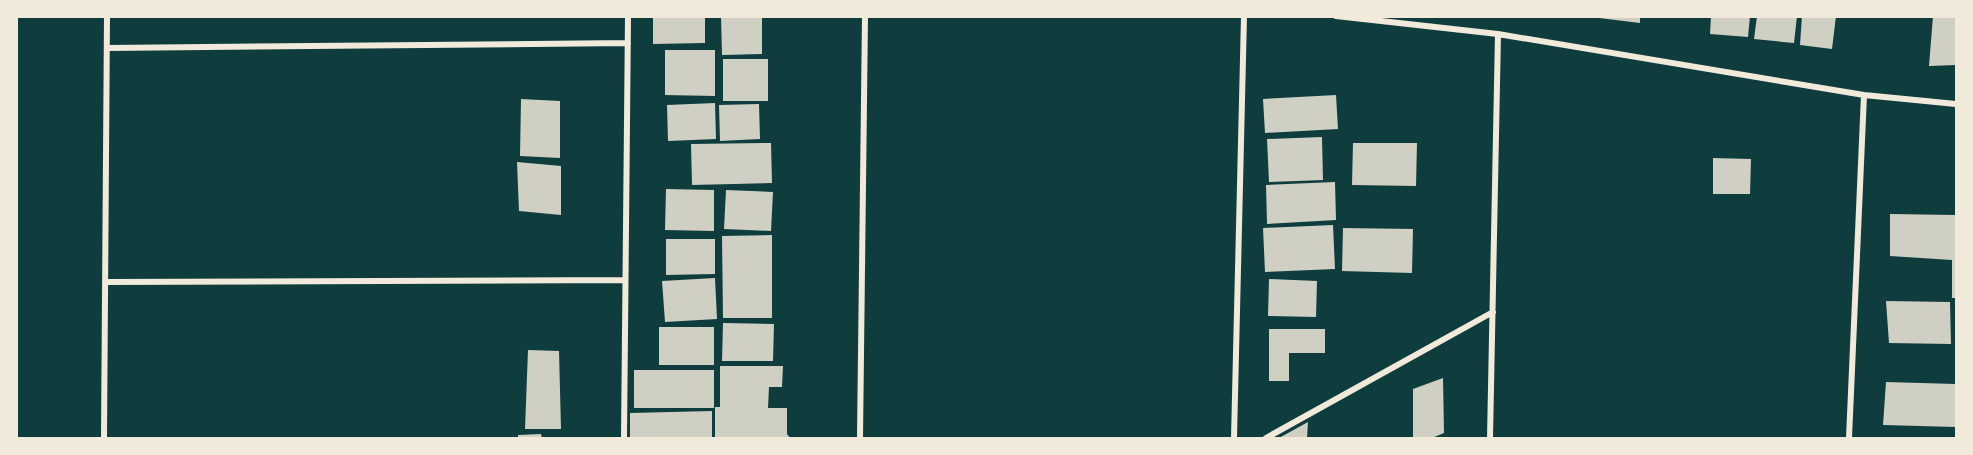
<svg xmlns="http://www.w3.org/2000/svg" width="1973" height="455" font-family="'Nunito Sans',sans-serif">
	<style>
		.building { fill: #cfcfc3 }
		.lines { fill: none; stroke-linecap: round; stroke-linejoin: round }
		.minor { stroke: #f1e9da; stroke-width: 6 }
	</style>
	<rect width="100%" height="100%" fill="#0f3d3e"/>
	<path class="building" d="M653,16h52v27l-52,1z
		M721,16h41v38l-40,1z
		M1599,16h41v7l-41,-5z
		M1711,16h39l-2,21 -38,-3z
		M1757,16h40l-3,27 -40,-4z
		M1802,16h34l-4,33 -32,-4z
		M1933,16h23v49l-27,1z
		M665,50h50v46l-50,-1z
		M723,59h45v42h-45z
		M1336,95l2,34 -73,4 -2,-34z
		M521,99l39,2v57l-40,-2z
		M715,103l1,36 -48,2 -1,-36z
		M759,104l1,35 -40,2 -1,-36z
		M1322,137l1,43 -54,2 -2,-43z
		M771,143l1,40 -80,2 -1,-41z
		M1353,143h64l-1,43 -64,-1z
		M1713,158l38,1 -1,35h-37z
		M517,162l44,4v49l-42,-4z
		M1335,182l1,38 -69,4 -1,-39z
		M666,189l48,1v41l-49,-1z
		M726,190l47,2 -2,39 -47,-2z
		M1890,214l66,1v83h-4v-38l-62,-4z
		M1333,225l2,44 -70,3 -2,-44z
		M1343,228l70,1 -1,44 -70,-2z
		M772,235v83h-49l-1,-82z
		M666,239h49v35l-49,1z
		M715,278l2,41 -52,3 -3,-41z
		M1269,279l48,2 -1,36 -48,-1z
		M1886,301l64,1 1,42 -62,-1z
		M723,323l51,1 -1,37h-51z
		M659,327h55v38h-55z
		M1269,329h56v24h-36v28h-20z
		M528,350l31,1 2,78h-36z
		M720,366h63l-1,21h-13l-1,21h19v26l3,4h-75v-31h5z
		M634,370h80v38h-80z
		M1443,378l1,55 -12,5h-19v-49z
		M1886,382l70,2v43l-73,-2z
		M712,411v27h-82v-25z
		M1308,422l-1,16h-28z
		M541,434l1,4h-24v-3z"/>
	<g class="lines">
		<path class="minor" d="M1336,16l162,18 366,61 92,9
			M107,48l521,-5
			M106,282l519,-2
			M104,438l3,-422
			M624,438l4,-422
			M860,438l5,-422
			M1234,438l10,-422
			M1266,438l227,-126
			M1490,438l8,-404
			M1849,438l15,-343"/>
	</g>
	<rect width="1973" height="455" fill="none" stroke="#f1e9da" stroke-width="36"/>
</svg>
